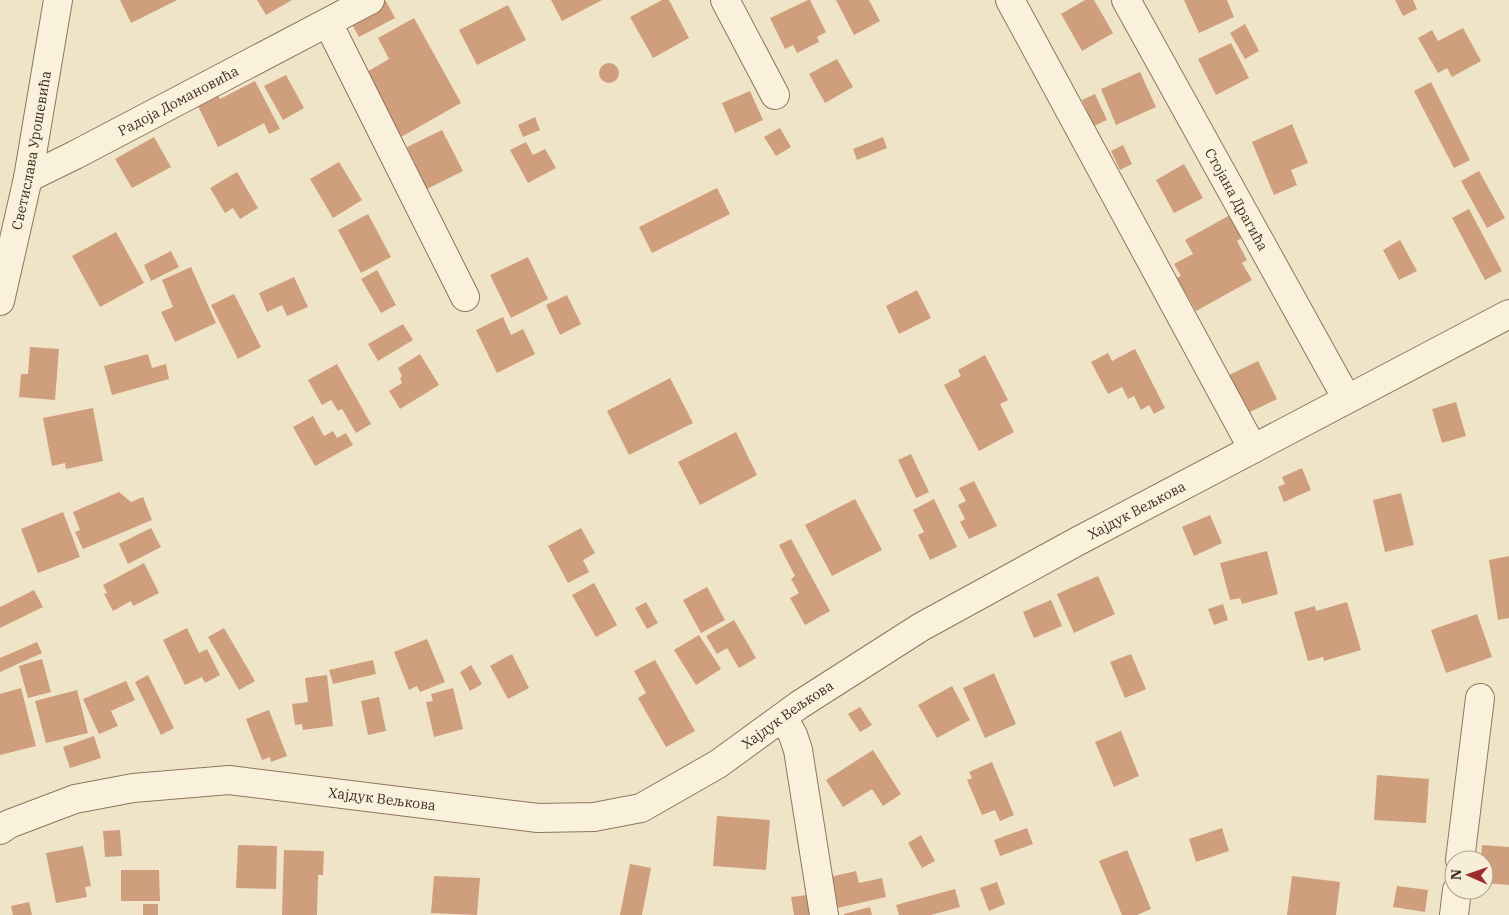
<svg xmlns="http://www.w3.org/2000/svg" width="1509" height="915" font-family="'IBM Plex Serif',serif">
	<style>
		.building { fill: #cf9f7d }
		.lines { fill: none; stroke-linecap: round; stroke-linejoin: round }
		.minor-casing { stroke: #8d765c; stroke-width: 30 }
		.minor { stroke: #faf1dc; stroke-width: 28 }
		.labels { text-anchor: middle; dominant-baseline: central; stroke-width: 4; stroke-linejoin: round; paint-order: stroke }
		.street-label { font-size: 14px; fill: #3d2e20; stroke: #f7eed8 }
	</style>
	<rect width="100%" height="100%" fill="#f0e4c8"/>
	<path class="building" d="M120,0h57l-46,23z
		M257,0h35l-26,15z
		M551,0h51l-40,21z
		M662,0h7l20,38 -36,20 -23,-41z
		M808,0h2l16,32 -9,5 2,5 -22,11 -4,-8 -8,4 -15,-31z
		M836,0h33l11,21 -26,14z
		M1085,0h9l19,33 -31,18 -21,-37z
		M1184,0h43l7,17 -35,16z
		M1395,0h18l4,9 -14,7z
		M386,1l9,17 -36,19 -9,-16z
		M508,5l18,35 -49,25 -18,-35z
		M414,18l47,85 -65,37 -36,-64 29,-17 -11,-21z
		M1245,24l14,27 -14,8 -15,-26z
		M1463,28l18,33 -29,16 -5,-9 -9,5 -20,-35 14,-8 6,11z
		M1231,43l18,35 -33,17 -18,-36z
		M837,59l16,28 -28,16 -16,-29z
		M599 73a10 10 0 1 1 20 0a10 10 0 1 1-20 0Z
		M1140,72l16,35 -40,18 -15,-36z
		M286,75l18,33 -21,12 -19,-34z
		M255,81l25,48 -11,5 -5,-11 -46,24 -22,-45 20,-10 4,7z
		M1431,82l39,78 -16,8 -40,-77z
		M750,91l13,29 -28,13 -13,-30z
		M1095,94l12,26 -13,6 -12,-26z
		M535,117l5,13 -17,7 -5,-12z
		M1292,124l16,39 -17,7 6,15 -23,10 -22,-53z
		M780,128l11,19 -15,9 -12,-19z
		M442,130l21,41 -36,18 -20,-42z
		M154,137l17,30 -39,21 -17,-29z
		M883,137l4,11 -30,12 -4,-11z
		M526,142l7,13 12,-6 11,19 -28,15 -18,-33z
		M1123,145l9,19 -12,6 -9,-19z
		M339,162l23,38 -29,18 -23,-39z
		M1184,164l19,34 -29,15 -18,-33z
		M1479,171l26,47 -18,10 -26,-47z
		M237,172l21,36 -18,11 -7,-11 -8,5 -15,-25z
		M717,188l13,26 -78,39 -13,-26z
		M1469,209l33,62 -17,9 -33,-62z
		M368,214l23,43 -30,16 -23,-43z
		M1230,215l13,22 -6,4 10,19 -5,3 10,17 -56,31 -19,-33 4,-2 -7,-12 19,-10 -8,-14z
		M116,232l28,51 -44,24 -28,-51z
		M1400,240l17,31 -18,9 -16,-30z
		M171,251l8,16 -28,14 -7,-16z
		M528,257l20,42 -37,19 -21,-43z
		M191,267l25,56 -41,19 -14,-30 12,-5 -11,-27z
		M377,270l19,35 -15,8 -20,-34z
		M294,277l14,30 -21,9 -5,-11 -15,7 -8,-19z
		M917,290l14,28 -32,16 -13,-28z
		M234,294l27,53 -23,12 -27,-54z
		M567,295l14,29 -21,11 -14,-30z
		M503,317l8,18 12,-6 12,25 -38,19 -21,-43z
		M403,324l10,16 -35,21 -10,-17z
		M30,347l29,2 -4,51 -36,-3 2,-23h7z
		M1135,349l30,59 -11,6 -5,-9 -8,5 -7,-14 -6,3 -6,-12 -14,7 -17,-32 17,-9 4,8z
		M148,354l4,14 14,-4 3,15 -57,16 -8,-29z
		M420,354l19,31 -39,24 -11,-18 13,-8 -2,-5 2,-2 -4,-8z
		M985,355l23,45 -8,4 14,28 -35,19 -35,-66 17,-9 -3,-6z
		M1258,361l19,38 -29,14 -19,-38z
		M337,364l34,60 -15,9 -14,-24 -4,2 -7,-11 -9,5 -14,-25z
		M670,378l23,45 -64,32 -22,-44z
		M1456,402l10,34 -24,7 -10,-34z
		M93,408l10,53 -37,8 -1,-6 -13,3 -9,-48z
		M313,416l11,20 9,-5 4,7 9,-5 7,12 -38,21 -22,-39z
		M736,432l21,43 -57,30 -22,-43z
		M911,454l18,38 -13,6 -18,-38z
		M1302,468l9,22 -27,12 -6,-15 7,-3 -3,-7z
		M974,481l23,45 -28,13 -9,-17 5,-3 -7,-14 8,-4 -7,-13z
		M119,492l12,10 12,-5 9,23 -69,29 -8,-17 5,-2 -7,-18z
		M1401,493l13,52 -29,7 -12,-52z
		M855,499l27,51 -50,26 -27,-51z
		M934,499l23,48 -27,13 -12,-25 6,-3 -11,-22z
		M63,512l17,45 -42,16 -17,-44z
		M1210,515l12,28 -28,13 -12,-29z
		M151,528l10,19 -33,17 -9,-20z
		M581,528l14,25 -12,7 6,12 -21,11 -20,-37z
		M791,539l39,72 -25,14 -15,-27 9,-5 -8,-14 4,-3 -16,-31z
		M1267,551l11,43 -36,10 -2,-6 -10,2 -10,-37z
		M1509,556v62l-11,2 -9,-60z
		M144,563l15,30 -26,13 -2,-5 -18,10 -9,-17 3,-1 -4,-8z
		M1098,576l17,38 -41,19 -17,-39z
		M594,583l23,42 -21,12 -24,-42z
		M707,587l18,33 -24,13 -18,-33z
		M34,590l9,17 -43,21v-21z
		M1051,600l11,26 -28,12 -11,-26z
		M646,602l12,21 -11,6 -12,-21z
		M1347,602l14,48 -37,11 -1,-4 -15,4 -14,-49 21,-6 1,5z
		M1223,604l5,16 -14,5 -6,-16z
		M1477,614l15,43 -46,16 -15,-43z
		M734,620l22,38 -17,10 -12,-20 -10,6 -11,-18z
		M187,628l12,25 8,-4 13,26 -15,8 -3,-6 -17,8 -22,-45z
		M224,628l31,53 -16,9 -31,-53z
		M699,635l22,34 -25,16 -22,-35z
		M427,639l18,43 -25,10 -3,-6 -8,4 -15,-38z
		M37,642l5,11 -42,19v-14z
		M512,654l17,34 -21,11 -18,-33z
		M1131,654l15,35 -21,9 -15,-36z
		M42,659l9,33 -23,6 -9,-32z
		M373,660l3,14 -43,10 -4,-14z
		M655,660l40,71 -29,16 -28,-49 8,-5 -12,-22z
		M471,665l11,19 -12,7 -10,-19z
		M994,673l22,51 -31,14 -22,-50z
		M148,675l26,53 -13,7 -26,-53z
		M327,675l6,51 -30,4 -1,-6 -7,1 -3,-21 16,-2 -3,-24z
		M126,681l9,19 -24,11 7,15 -19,8 -16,-35z
		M952,686l18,34 -33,18 -19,-33z
		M21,688l15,58 -36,9v-61z
		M453,688l10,41 -29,8 -8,-35 7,-1 -2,-7z
		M77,690l11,43 -42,10 -11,-42z
		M379,697l7,34 -18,4 -7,-34z
		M860,707l12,18 -12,7 -12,-18z
		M269,710l18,46 -16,6 -1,-5 -8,3 -16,-41z
		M1121,731l18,45 -25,11 -19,-45z
		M94,736l7,22 -31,10 -7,-21z
		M873,750l28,44 -18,12 -11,-17 -29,18 -17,-27z
		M992,762l22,53 -14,6 -5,-11 -13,5 -15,-35 5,-2 -3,-6z
		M1377,775l52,4 -3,44 -52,-3z
		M717,816l53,4 -4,50 -53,-4z
		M1027,828l6,16 -33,12 -6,-16z
		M1222,828l7,23 -33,11 -7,-23z
		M120,830l2,26 -17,1 -2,-26z
		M921,835l14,26 -13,7 -14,-25z
		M238,845l39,1 -1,43 -40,-1z
		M1482,845l27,2v38l-25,-2v-23h-3z
		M83,846l8,40 -6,1 2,10 -31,6 -10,-50z
		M284,850l40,1 -1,24h-5l-1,40h-35z
		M1127,850l24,59 -14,6h-15l-23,-54z
		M630,864l21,4 -9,47h-22z
		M121,870h38l1,31h-39z
		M856,871l3,12 23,-5 4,19 -53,12 -7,-31z
		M434,876l46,2 -3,37 -46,-2z
		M1292,876l48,6 -4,33h-49z
		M997,882l8,22 -16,7 -9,-23z
		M1397,886l31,4 -3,22 -32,-5z
		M955,889l5,18 -29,8h-32l-3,-10z
		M807,895l2,20h-15l-3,-18z
		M29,902l3,13h-19l-2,-9z
		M143,904h15v11h-15z
		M870,907l2,8h-28v-1z"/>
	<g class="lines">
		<defs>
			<g id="minor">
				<path d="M725,0l50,95"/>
				<path d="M1010,0l243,449"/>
				<path id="s1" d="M1126,0l221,399"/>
				<path d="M328,23l137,274"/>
				<path id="s2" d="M28,178l47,-23 295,-155"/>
				<path id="s3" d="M0,301l28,-123 30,-178"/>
				<path d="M783,717l10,18 5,15 26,165"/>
				<path id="s4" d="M0,830l9,-6 66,-25 58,-11 96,-8 309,38 56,-1 47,-9 77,-44 81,-59 122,-78 157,-86 431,-227"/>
				<path d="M1460,860l20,-162"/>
				<path d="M1454,915l3,-25"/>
			</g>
		</defs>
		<use href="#minor" class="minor-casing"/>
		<use href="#minor" class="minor"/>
	</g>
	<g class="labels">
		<g class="street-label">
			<text stroke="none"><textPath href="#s2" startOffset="169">Радоја Домановића</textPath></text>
			<text stroke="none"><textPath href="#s3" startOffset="154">Светислава Урошевића</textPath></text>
			<text stroke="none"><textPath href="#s1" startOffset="228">Стојана Драгића</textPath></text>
			<text stroke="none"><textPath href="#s4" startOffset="1231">Хајдук Вељкова</textPath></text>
			<text stroke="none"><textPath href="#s4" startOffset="826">Хајдук Вељкова</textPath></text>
			<text stroke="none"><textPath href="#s4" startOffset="391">Хајдук Вељкова</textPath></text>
		</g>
	</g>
	<g transform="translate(1469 875) rotate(272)"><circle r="24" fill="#f7eed8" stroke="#ada18e"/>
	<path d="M0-4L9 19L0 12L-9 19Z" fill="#9e2a2b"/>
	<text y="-8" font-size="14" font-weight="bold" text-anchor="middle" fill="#3d2e20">N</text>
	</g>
</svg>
